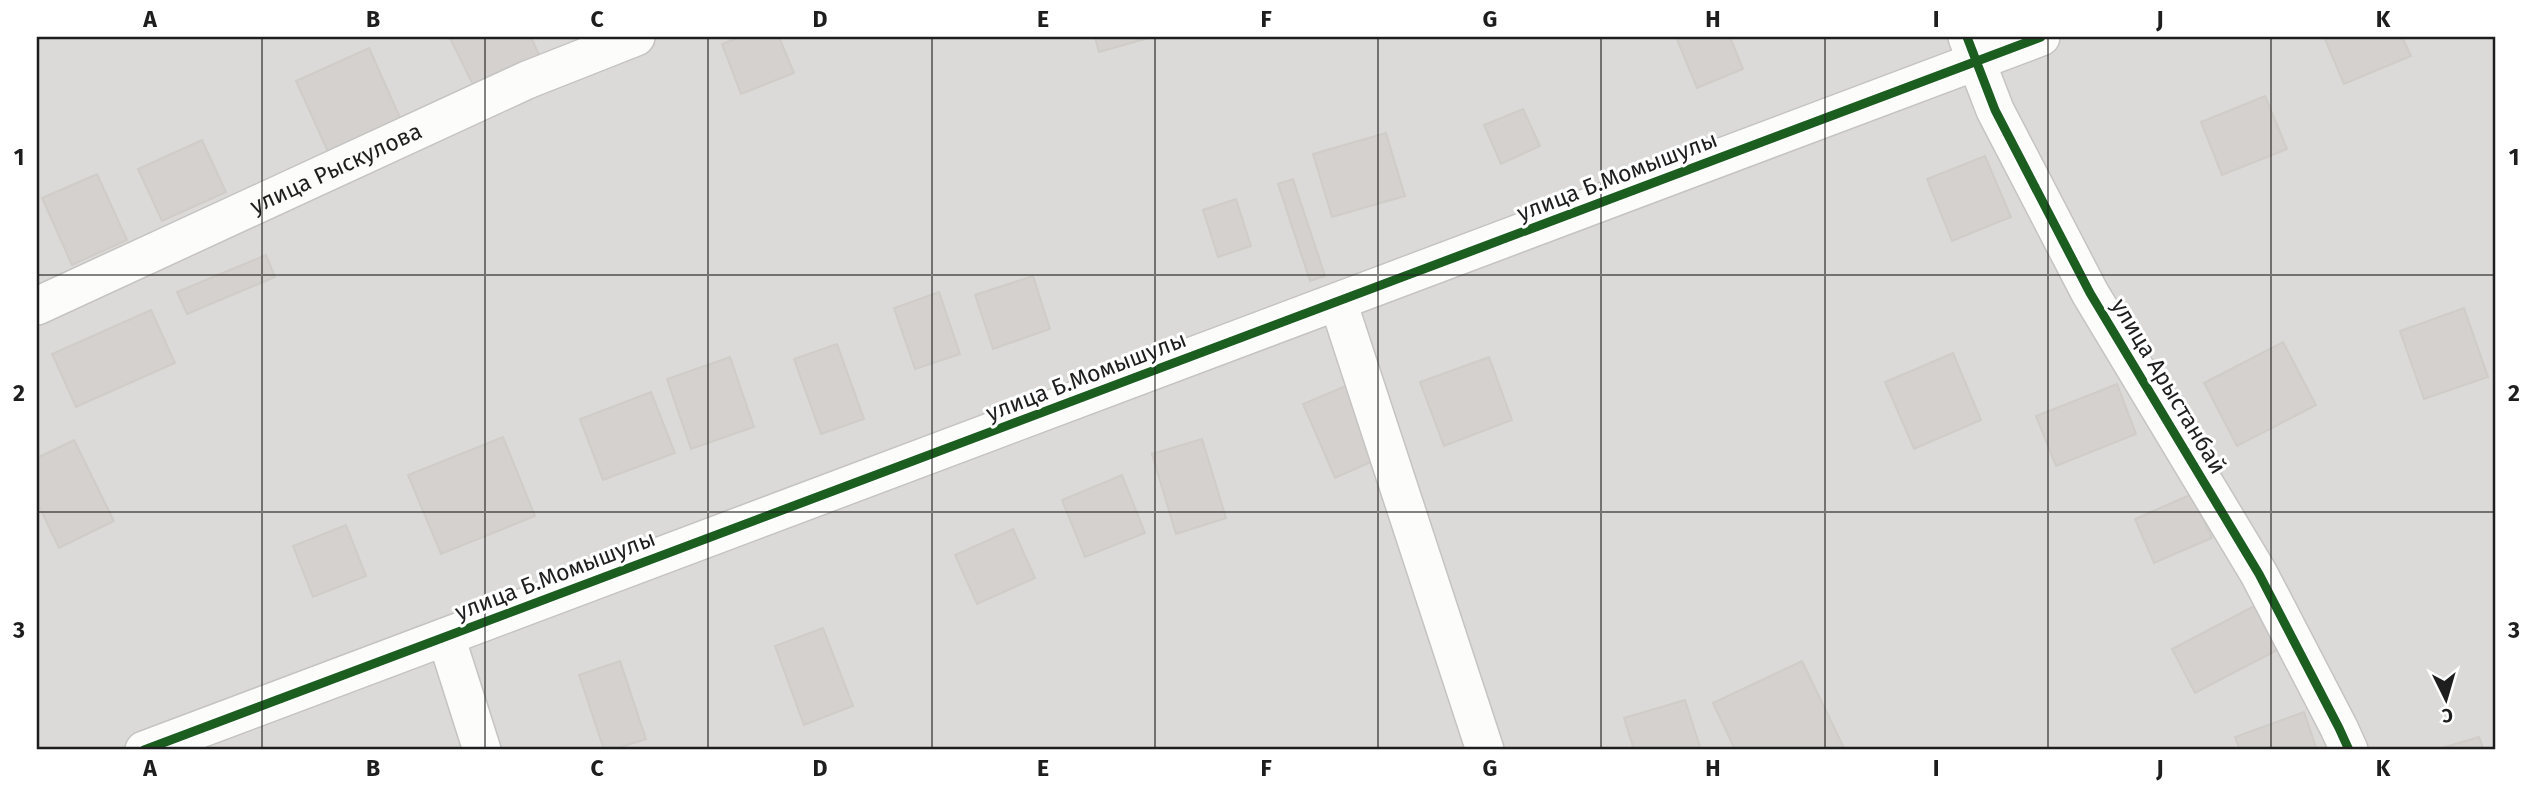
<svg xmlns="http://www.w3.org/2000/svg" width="2533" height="787" font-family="'Fira Sans',sans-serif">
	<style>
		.residential { fill: #dcdad8 }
		.building { fill: #d4d1ce; stroke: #d0ccc8; stroke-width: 2 }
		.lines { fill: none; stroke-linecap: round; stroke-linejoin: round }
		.street-casing { stroke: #c5c4c3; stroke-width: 40 }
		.street { stroke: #fcfcfb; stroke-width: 37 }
		.cycleway-casing { stroke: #fff; stroke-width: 13 }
		.cycleway { stroke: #1b5e20; stroke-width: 9 }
		.grid { fill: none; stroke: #1e1e1e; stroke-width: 2; stroke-opacity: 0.55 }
		.labels { text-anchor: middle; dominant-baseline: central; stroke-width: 6; stroke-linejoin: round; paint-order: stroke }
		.street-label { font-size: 23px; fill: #1e1e1e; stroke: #fff }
		.neatline { fill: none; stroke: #1e1e1e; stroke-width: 2.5 }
		.grid-label { font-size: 23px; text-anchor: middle; font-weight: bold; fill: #1e1e1e }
	</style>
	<rect width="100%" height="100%" fill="#edebe7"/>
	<path class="residential" d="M37,37h2459v713h-2459z"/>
	<path class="building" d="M452,37h79l9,20 -65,32 -25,-51z
		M740,37h39l15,36 -53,21 -19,-50z
		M1095,37h57l-53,15z
		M1676,37h54l13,32 -46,19z
		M2324,37h78l9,19 -67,28z
		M369,48l33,74 -73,32 -33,-73z
		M2265,96l22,53 -65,26 -21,-53z
		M1523,109l17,37 -39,18 -17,-39z
		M1386,133l19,63 -73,21 -19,-63z
		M202,140l24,52 -64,29 -24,-52z
		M1985,156l26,61 -59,24 -25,-62z
		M97,174l30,66 -55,25 -30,-67z
		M1293,179l32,97 -15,5 -32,-97z
		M1236,199l15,47 -33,11 -15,-47z
		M266,255l9,22 -88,37 -10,-22z
		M1033,276l17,53 -57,20 -18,-54z
		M939,292l21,62 -45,15 -21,-61z
		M2464,308l24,69 -64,22 -24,-68z
		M151,310l24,53 -99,44 -24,-53z
		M2283,342l33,63 -79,41 -33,-63z
		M837,344l27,75 -43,15 -27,-75z
		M1953,353l28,67 -67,29 -29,-67z
		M730,357l24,70 -63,22 -24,-70z
		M1489,357l23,63 -68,26 -24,-64z
		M2117,384l19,50 -80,32 -20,-50z
		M1348,385l32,73 -45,20 -32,-74z
		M651,392l24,61 -72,27 -23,-61z
		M503,437l32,79 -94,38 -33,-79z
		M1202,439l24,79 -50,16 -24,-80z
		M74,440l40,81 -55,27 -22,-46v-44z
		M1122,475l23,58 -60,24 -23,-57z
		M2192,494l20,44 -58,25 -19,-44z
		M346,525l20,51 -53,21 -20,-51z
		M1013,529l22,49 -58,26 -22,-49z
		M2258,604l23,44 -86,45 -23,-44z
		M823,628l30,78 -49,19 -29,-79z
		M620,661l26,78 -34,11h-8l-25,-75z
		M1802,661l43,89h-110l-22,-47z
		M1685,700l16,50h-67l-10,-32z
		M2304,712l13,38h-77l-5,-13z
		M2479,737l5,13h-49z"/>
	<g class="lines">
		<defs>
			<g id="street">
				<path d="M1967,37l28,73 95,183 169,281 80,154 10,22"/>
				<path d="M1338,302l147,448"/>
				<path id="s1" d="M37,306l490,-226 109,-43"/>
				<path d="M446,637l36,113"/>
				<path d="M144,750l1897,-713"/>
			</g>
		</defs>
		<use href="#street" class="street-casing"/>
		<use href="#street" class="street"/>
		<defs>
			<path id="cycleway" d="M1967,37l28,73 95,183 169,281 80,154 10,22
				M144,750l1897,-713"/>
		</defs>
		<use href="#cycleway" class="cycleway-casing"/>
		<use href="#cycleway" class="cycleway"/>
	</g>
	<path class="grid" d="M262,37v713M485,37v713M708,37v713M932,37v713M1155,37v713M1378,37v713M1601,37v713M1825,37v713M2048,37v713M2271,37v713M37,275h2459M37,512h2459"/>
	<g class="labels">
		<g class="street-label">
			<text stroke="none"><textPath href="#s1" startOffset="329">улица Рыскулова</textPath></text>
			<text transform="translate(1617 176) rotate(-21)">улица Б.Момышулы</text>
			<text transform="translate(1086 376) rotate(-21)">улица Б.Момышулы</text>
			<text transform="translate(2169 386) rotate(59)">улица Арыстанбай</text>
			<text transform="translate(555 575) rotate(-21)">улица Б.Момышулы</text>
		</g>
	</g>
	<rect width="2533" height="787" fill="none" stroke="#ffffff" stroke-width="77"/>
	<g transform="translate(2446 699) rotate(175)" stroke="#ffffff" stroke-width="5" paint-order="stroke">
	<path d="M0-5L12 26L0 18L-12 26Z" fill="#1e1e1e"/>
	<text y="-10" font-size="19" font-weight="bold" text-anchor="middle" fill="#1e1e1e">С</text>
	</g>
	<rect x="38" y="38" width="2456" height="710" class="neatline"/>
	<g class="grid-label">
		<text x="150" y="27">A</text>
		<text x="373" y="27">B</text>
		<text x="597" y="27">C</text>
		<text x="820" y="27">D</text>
		<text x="1043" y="27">E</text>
		<text x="1266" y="27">F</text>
		<text x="1490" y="27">G</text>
		<text x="1713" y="27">H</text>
		<text x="1936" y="27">I</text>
		<text x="2160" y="27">J</text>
		<text x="2383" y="27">K</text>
		<text x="19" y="165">1</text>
		<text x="2514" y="165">1</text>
		<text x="19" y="401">2</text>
		<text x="2514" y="401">2</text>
		<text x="19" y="638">3</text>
		<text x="2514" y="638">3</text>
		<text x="150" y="776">A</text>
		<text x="373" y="776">B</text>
		<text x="597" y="776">C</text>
		<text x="820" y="776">D</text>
		<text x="1043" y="776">E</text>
		<text x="1266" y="776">F</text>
		<text x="1490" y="776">G</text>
		<text x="1713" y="776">H</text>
		<text x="1936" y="776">I</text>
		<text x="2160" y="776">J</text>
		<text x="2383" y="776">K</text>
	</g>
</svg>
